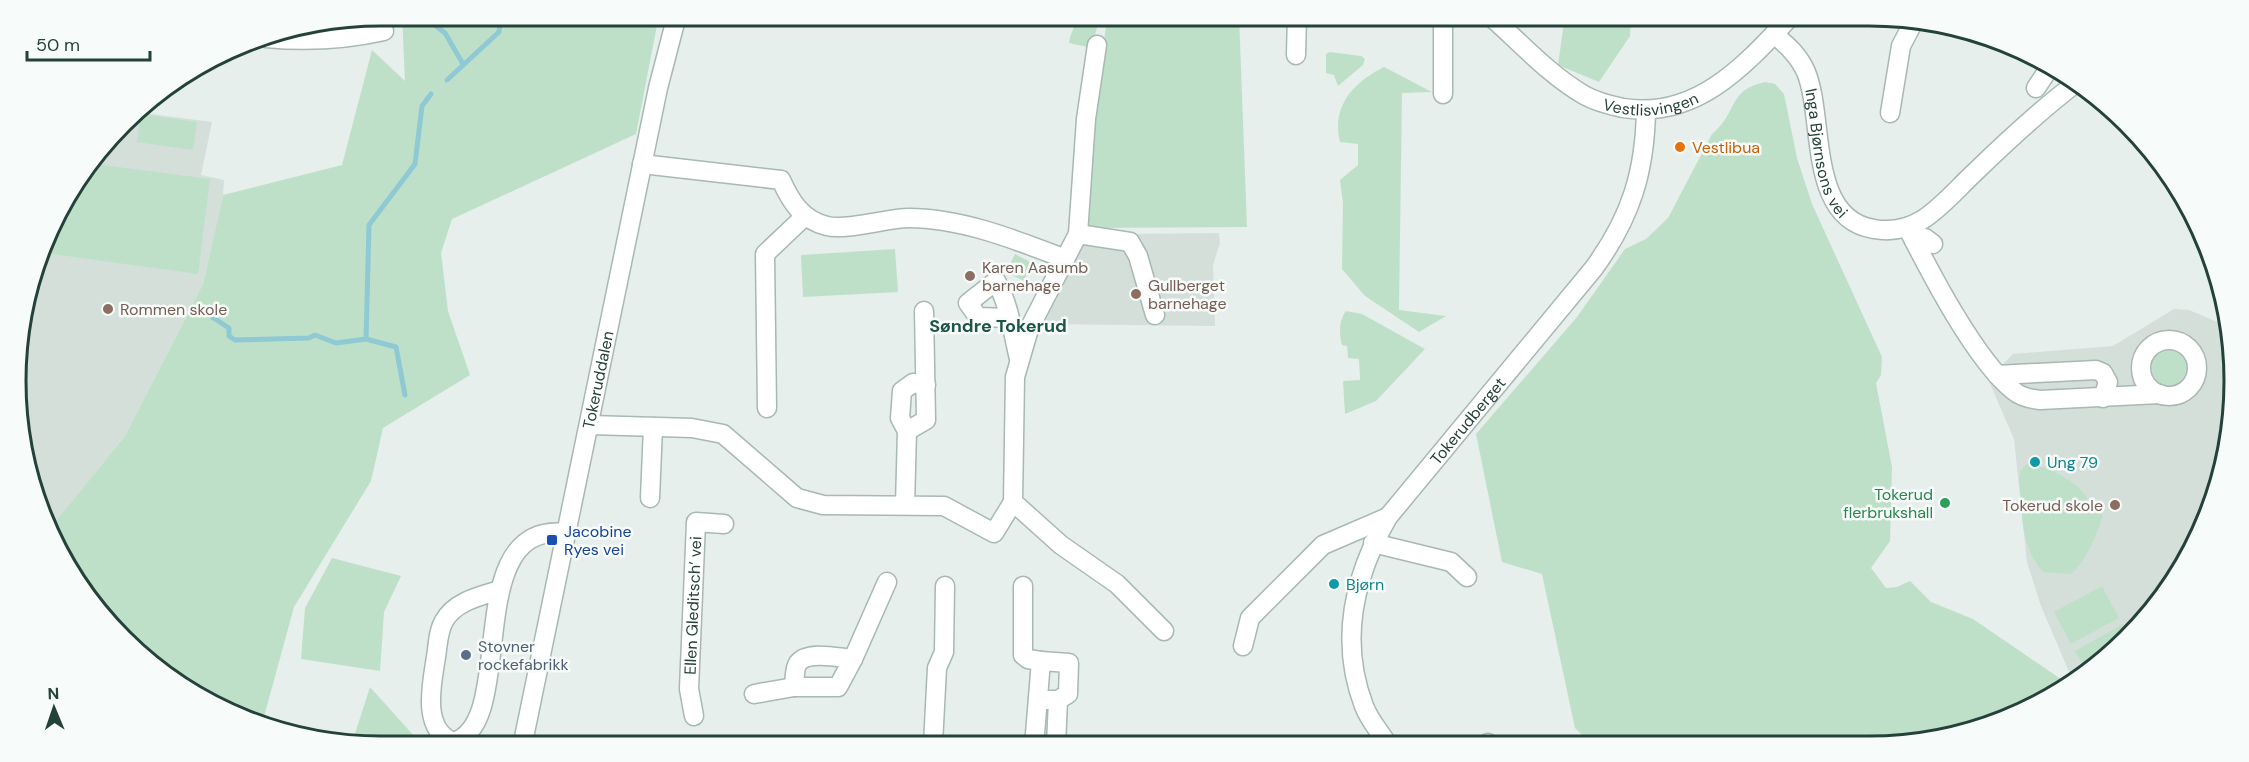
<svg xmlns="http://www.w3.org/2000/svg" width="2249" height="762" font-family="'DM Sans',sans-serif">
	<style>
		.built { fill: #d4dfda }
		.green { fill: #bfe0c8 }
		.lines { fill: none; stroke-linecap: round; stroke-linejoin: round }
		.stream { stroke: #8ec9d4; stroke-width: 5 }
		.minor-casing { stroke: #a8b8b2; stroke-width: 21 }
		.minor { stroke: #fff; stroke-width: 18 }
		.food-dot { fill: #e8710a; stroke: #f7fbf9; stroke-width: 2 }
		.education-dot { fill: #8d6e63; stroke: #f7fbf9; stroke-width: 2 }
		.culture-dot { fill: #0f9aa8; stroke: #f7fbf9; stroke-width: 2 }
		.leisure-dot { fill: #2e9e5b; stroke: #f7fbf9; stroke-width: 2 }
		.transit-dot { fill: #1a4fb4; stroke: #f7fbf9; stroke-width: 2 }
		.service-dot { fill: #5c6f8a; stroke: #f7fbf9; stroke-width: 2 }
		.labels { text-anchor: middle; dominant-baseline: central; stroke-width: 5; stroke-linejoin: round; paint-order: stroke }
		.street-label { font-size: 16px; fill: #24423a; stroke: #f7fbf9 }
		.food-label { font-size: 16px; fill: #c56008; stroke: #f7fbf9; text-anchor: start }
		.education-label { font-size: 16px; fill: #785e54; stroke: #f7fbf9; text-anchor: start }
		.culture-label { font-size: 16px; fill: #0d838f; stroke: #f7fbf9; text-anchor: start }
		.leisure-label { font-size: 16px; fill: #27864d; stroke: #f7fbf9; text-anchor: end }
		.transit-label { font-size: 16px; fill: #164399; stroke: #f7fbf9; text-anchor: start }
		.service-label { font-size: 16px; fill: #4e5e75; stroke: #f7fbf9; text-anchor: start }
		.neighbourhood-label { font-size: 18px; font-weight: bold; fill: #1f5548; stroke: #f7fbf9 }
		.rim { fill: none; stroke: #24423a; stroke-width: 3 }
	</style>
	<rect width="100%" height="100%" fill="#e6efeb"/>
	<path class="built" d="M143,113l69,9 -11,53 23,5 -1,15 -20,89 -78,152 -74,91 -24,-52 -9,-141 35,-115 75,-98 10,1z
		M1219,233l1,10 -7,22 2,61 -172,-2 40,-81 41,-9z
		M2174,309l15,1 12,5 28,12 2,6 -9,142 -37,89 -75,92 -37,25 -32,-75 -14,-44 -13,-123 -26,-60 25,-25 100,-8z"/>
	<path class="green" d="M402,15h257l-23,119 -184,85 -11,34 7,58 22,64 -87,53 -12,53 -77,126 -32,117 -85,-39 -100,-100 -26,-58 74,-91 78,-152 20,-89 119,-30 30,-115 33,31z
		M1076,15h24l-8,33 -23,-5c1,-11 8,-17 7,-28z
		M1108,15h131l8,212 -161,1 11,-145z
		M1565,15h66l-1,21 -31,46 -41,-17z
		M1330,52l31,4 4,3 -2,6 -25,21 -4,-11 -8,-2v-19z
		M1384,67l48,25 -30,1 -3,217 47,6 -27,16 -54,-36 -23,-27 1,-66 -3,-23 18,-15v-21l-18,-2c-9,-36 14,-60 44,-75z
		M1765,82l10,2 9,10 13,64 15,46 70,153 -1,18 -5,8 16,84 -2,74 -19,27 15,20 11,-1 13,-6 21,21 42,17 95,65 -38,25 -114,35h-325l-16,-16 -33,-154 -40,-12 -26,-128 101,-117 48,-68 21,-10 22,-21 44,-84c26,-21 15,-44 53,-52z
		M140,114l57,8 -4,28 -56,-8z
		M95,164l115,15 -12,95 -146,-20 6,-42z
		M895,249l3,43 -95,5 -2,-42z
		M1015,254l17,9 -8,18 -18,-9z
		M1346,311l16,3 63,35 -49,52 -31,13 -2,-33 17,-1 -1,-21 -11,-1 -1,-12 -5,-1c-3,-11 -3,-25 4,-34z
		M2152 368a17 17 0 1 1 34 0a17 17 0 1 1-34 0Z
		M2028,463c17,2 48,18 57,32 5,7 -2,1 5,8 5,5 10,7 13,13 -8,21 -15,43 -32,58l-28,-2c-23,-25 -21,-61 -24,-93l1,-8z
		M332,558l69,18 -17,36 -4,59 -79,-12 4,-51z
		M2102,586l17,32 -48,26 -17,-32z
		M2123,624l5,10 -18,22 -24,15 -11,-20z
		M370,687l54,60h-43l-29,-4z"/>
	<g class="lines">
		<path class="stream" d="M422,15l23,18 18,31
			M447,80l52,-48 2,-17
			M212,317l17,11v8l6,4 74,-2 6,-3 21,8 30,-4
			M405,395l-9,-48 -30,-8 3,-114 46,-61 7,-58 9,-12"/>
		<defs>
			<g id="minor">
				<path d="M1029,15v1"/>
				<path d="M1441,15l2,5v74"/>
				<path id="s1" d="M1489,15c31,27 59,59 95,80 12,7 25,10 39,13 74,12 123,-44 169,-93"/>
				<path id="s2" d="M1774,34c13,11 25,22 32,38 19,46 1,147 68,157 17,3 33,0 48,-9 19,-12 35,-31 51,-46 33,-32 66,-63 103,-91"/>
				<path d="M266,38c41,4 78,2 118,-7"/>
				<path d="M1097,45l-11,74 -8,115 -49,95 -14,48 -2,125 48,43 56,39 47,47"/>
				<path d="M1296,55l1,-40"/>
				<path d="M2036,88l12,-18"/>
				<path d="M1890,113l11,-67 13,-25"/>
				<path d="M642,164l139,16c10,22 21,40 46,46 18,5 61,-8 82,-8 52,0 107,22 154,40"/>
				<path d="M1907,227c23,45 68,133 107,164 7,6 16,8 26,9l120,-6"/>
				<path d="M1078,234l52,8 8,14 17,59"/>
				<path d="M1914,241l11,-3 8,6"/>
				<path d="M1009,318l-31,-1 -10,-14 28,-22c13,23 17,52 23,78"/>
				<circle cx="2169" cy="368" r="28"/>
				<path d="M1997,375l99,-5 7,3 5,9 -5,16"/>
				<path d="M767,408l-2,-154 39,-37"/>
				<path d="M590,425l102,3 31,6 74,64 26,7 121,1 50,27 19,-31"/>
				<path d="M907,431l19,-11 -2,-109"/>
				<path d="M650,498l3,-71"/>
				<path d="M905,505l2,-74 -7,-13 2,-27 11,-8 13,2"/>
				<path d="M1373,543l78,19 16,15"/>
				<path d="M1023,586v69l5,4 13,2 -7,85"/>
				<path d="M500,590c-19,6 -45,11 -56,31 -6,10 -6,24 -8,36 -4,26 -15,72 17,85 67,-18 5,-222 114,-209"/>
				<path d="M1243,646l7,-28 73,-73 65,-28"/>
				<path d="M794,687c1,-8 0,-18 4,-24 10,-13 41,-5 55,-4"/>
				<path d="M754,694l40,-7h44l15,-28 34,-77"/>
				<path d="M1039,700h19l10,-6 1,-31 -28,-2"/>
				<path id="s3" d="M694,716l-5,-27 7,-167 28,2"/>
				<path d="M1488,743v2"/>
				<path d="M933,744l4,-76 7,-16 1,-66"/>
				<path id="s4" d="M1388,745c-7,-12 -19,-25 -24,-39 -25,-65 -10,-130 24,-189l206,-249c37,-51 51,-96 52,-158"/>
				<path d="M1056,746l2,-46"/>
				<path id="s5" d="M522,747l136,-659 19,-73"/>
			</g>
		</defs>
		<use href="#minor" class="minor-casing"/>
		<use href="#minor" class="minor"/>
	</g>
	<circle class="food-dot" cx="1680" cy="147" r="6"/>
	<g class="education-dot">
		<circle cx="970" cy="276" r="6"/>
		<circle cx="1136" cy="294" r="6"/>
		<circle cx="108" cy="309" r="6"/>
		<circle cx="2115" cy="505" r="6"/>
	</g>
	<g class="culture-dot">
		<circle cx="2035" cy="462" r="6"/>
		<circle cx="1334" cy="584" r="6"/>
	</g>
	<circle class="leisure-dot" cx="1945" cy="503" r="6"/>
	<rect class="transit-dot" x="546" y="534" width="12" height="12" rx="3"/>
	<circle class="service-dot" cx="466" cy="655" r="6"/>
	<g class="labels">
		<g class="street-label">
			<text stroke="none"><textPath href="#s1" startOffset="194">Vestlisvingen</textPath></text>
			<text stroke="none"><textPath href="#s2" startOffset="134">Inga Bjørnsons vei</textPath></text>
			<text stroke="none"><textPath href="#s5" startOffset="375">Tokeruddalen</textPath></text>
			<text stroke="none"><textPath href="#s4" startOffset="368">Tokerudberget</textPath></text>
			<text stroke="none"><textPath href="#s3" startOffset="111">Ellen Gleditsch’ vei</textPath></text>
		</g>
		<g class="food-label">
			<text x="1692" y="147">Vestlibua</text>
		</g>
		<g class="education-label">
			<text x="982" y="267">Karen Aasumb<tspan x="982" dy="18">barnehage</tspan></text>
			<text x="1148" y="285">Gullberget<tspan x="1148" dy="18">barnehage</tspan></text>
			<text x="120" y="309">Rommen skole</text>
			<text x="2103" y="505" text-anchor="end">Tokerud skole</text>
		</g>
		<g class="culture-label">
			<text x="2047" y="462">Ung 79</text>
			<text x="1346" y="584">Bjørn</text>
		</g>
		<g class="leisure-label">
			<text x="1933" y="494">Tokerud<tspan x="1933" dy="18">flerbrukshall</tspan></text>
		</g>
		<g class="transit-label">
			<text x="564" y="531">Jacobine<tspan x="564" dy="18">Ryes vei</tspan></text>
		</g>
		<g class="service-label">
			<text x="478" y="646">Stovner<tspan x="478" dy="18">rockefabrikk</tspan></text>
		</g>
		<g class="neighbourhood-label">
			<text x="998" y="326">Søndre Tokerud</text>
		</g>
	</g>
	<path d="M0 0H2249V762H0ZM381 26H1869A355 355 0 0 1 2224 381V381A355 355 0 0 1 1869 736H381A355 355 0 0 1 26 381V381A355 355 0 0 1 381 26Z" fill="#f7fbf9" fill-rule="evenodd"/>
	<path class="rim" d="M381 26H1869A355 355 0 0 1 2224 381V381A355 355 0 0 1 1869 736H381A355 355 0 0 1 26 381V381A355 355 0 0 1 381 26Z"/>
	<g transform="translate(54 708) rotate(358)" stroke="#f7fbf9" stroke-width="4.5" paint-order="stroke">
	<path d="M0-4.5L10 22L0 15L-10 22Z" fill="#24423a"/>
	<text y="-9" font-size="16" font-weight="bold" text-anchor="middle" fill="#24423a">N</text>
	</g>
	<path d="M27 51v9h123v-9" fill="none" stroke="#24423a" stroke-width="3"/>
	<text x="36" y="51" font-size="18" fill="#24423a" stroke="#f7fbf9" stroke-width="4.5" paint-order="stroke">50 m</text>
</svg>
